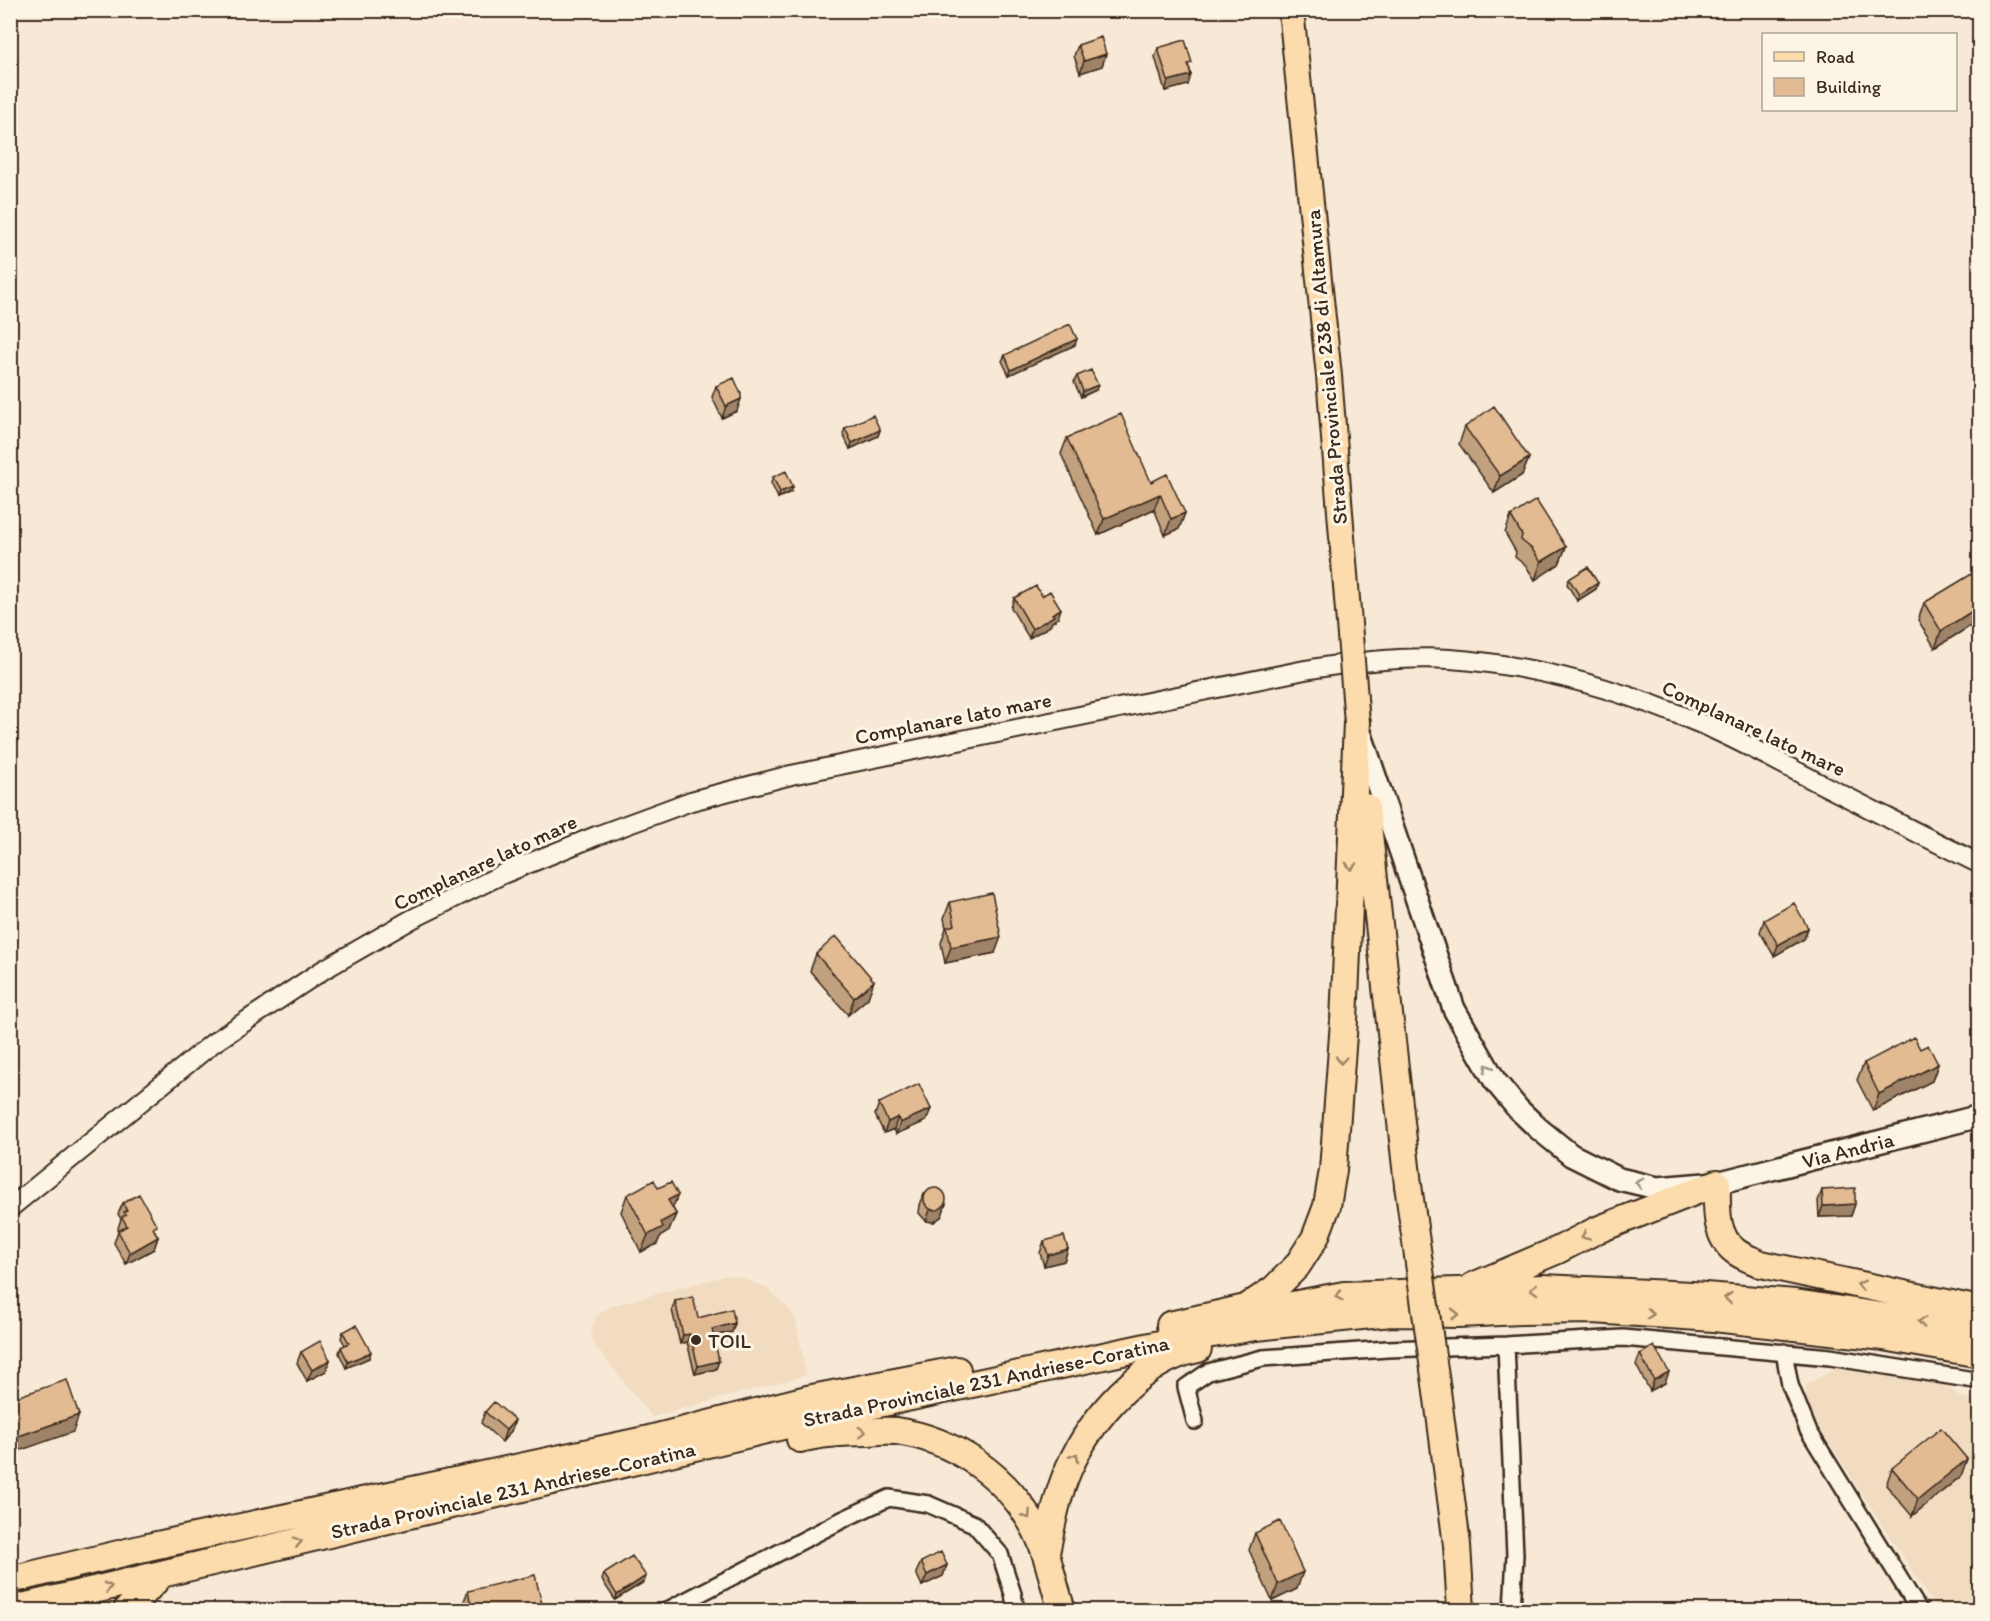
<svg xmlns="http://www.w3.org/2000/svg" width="1990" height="1621" font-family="Itim,sans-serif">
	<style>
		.built { fill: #f1dbc1 }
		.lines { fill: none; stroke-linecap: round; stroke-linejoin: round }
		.minor-casing { stroke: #3b2a1e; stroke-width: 20 }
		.tertiary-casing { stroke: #3b2a1e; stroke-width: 22 }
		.secondary-casing { stroke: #3b2a1e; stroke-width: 26 }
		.primary-casing { stroke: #3b2a1e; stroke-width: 28 }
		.trunk-casing { stroke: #3b2a1e; stroke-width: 30 }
		.minor { stroke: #fcf5e5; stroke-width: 15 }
		.tertiary { stroke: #fcf5e5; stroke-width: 18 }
		.secondary { stroke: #fcf5e5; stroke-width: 21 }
		.primary { stroke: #fcdcac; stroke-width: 24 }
		.trunk { stroke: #fcdcac; stroke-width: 26 }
		.primary-bridge-casing { stroke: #3b2a1e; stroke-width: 28; stroke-linecap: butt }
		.trunk-bridge-casing { stroke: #3b2a1e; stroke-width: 30; stroke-linecap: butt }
		.primary-bridge { stroke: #fcdcac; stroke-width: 24 }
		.trunk-bridge { stroke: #fcdcac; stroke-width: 26 }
		.wall { fill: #c2a17e; stroke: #3b2a1e; stroke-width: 1.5 }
		.shaded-wall { fill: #9e8367; stroke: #3b2a1e; stroke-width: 1.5 }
		.building { fill: #e2bb93; stroke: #3b2a1e; stroke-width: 1.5 }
		.oneway { stroke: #9c8365 }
		.oneway2 { stroke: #9c9082 }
		.poi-dot { fill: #3b2a1e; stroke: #fcf5e5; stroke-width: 2 }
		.labels { text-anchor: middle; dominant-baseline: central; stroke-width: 6; stroke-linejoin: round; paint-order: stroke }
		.street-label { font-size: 21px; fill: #3b2a1e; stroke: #fcf5e5 }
		.poi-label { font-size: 21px; fill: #3b2a1e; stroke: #fcf5e5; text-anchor: start }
	</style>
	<rect width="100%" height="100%" fill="#f7e9d5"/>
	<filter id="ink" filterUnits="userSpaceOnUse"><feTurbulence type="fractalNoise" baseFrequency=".0167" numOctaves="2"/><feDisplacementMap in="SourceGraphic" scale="12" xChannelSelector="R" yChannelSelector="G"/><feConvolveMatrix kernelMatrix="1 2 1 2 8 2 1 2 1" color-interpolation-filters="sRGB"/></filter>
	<g filter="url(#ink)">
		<path class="built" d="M725,1276h10l11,3 22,10 21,20 7,12 10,54 -154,42 -57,-71 -4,-12 4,-16 8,-7 8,-5z
			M1836,1368l112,18 11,11 20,4v209h-42l-131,-203v-22z"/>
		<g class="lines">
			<defs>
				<path id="minor" d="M1506,1345l9,210 -3,55
					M1784,1352l6,33 18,45 111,180
					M1195,1421l-9,-34 22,-15 55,-14 124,-9 119,-4 117,-7 207,19 150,24
					M668,1610l176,-91 45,-21 39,6 46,20 26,30 13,40 3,16"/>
				<path id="tertiary" d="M10,1208l203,-165 110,-73 89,-51 91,-45 93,-38 95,-35 100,-26 514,-105c47,-8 97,-14 145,-11 86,6 171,31 249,64 41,17 79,39 118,59 54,27 108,55 163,82"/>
				<path id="secondary" d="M1360,732l94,277 41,72 23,28 21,20 32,26 48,24 38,9 60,-5 263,-67"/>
				<path id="primary" d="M1291,10l38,366 19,235"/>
				<path id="trunk" d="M1366,807l42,378
					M1473,1286l85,-36 39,-20 120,-47c0,23 -3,52 18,68 7,6 18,9 26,13l219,46
					M1261,1311l83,-16 199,-7 149,7 103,8 185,28
					M1170,1325l76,-17 28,-19 23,-23 18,-28 12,-32 6,-36 11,-149 13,-298
					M1437,1391l20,154 4,65
					M800,1439c23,-6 44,-7 68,-7 9,-1 19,-2 28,-1 56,8 108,43 136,92 16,27 20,58 30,87
					M1046,1553c6,-29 11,-58 23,-85 23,-51 72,-108 129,-119
					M10,1580l138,-33 497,-107 162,-41 150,-29
					M10,1610l840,-200 338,-72 68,-11 135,-14 67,1 63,-3 72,-1 121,8 170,19 96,17
					M127,1610l35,-36"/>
			</defs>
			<use href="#minor" class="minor-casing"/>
			<use href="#tertiary" class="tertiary-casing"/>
			<use href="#secondary" class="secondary-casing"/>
			<use href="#primary" class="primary-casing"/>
			<use href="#trunk" class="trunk-casing"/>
			<use href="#minor" class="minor"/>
			<use href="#tertiary" class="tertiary"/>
			<use href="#secondary" class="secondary"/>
			<use href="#primary" class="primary"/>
			<use href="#trunk" class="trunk"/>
			<defs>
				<path id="primary-bridge" d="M1348,611l9,112"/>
				<path id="trunk-bridge" d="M1408,1185l29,206"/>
			</defs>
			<use href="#primary-bridge" class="primary-bridge-casing"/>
			<use href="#trunk-bridge" class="trunk-bridge-casing"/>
			<use href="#primary-bridge" class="primary-bridge"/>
			<use href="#trunk-bridge" class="trunk-bridge"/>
		</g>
		<path class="wall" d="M1078,45l28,9 -4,12 -22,7 -6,-17z
			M1158,48l32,21 -2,16 -23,6 -10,-34z
			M1075,345l-66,30 -7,-14 3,-6z
			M1077,376l19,14 -15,7 -7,-15z
			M716,386l21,25 -15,7 -10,-21z
			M1465,427l64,31 -7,17 -28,18 -35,-49z
			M845,428l35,2 -2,6 -28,13 -7,-15z
			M1067,438l84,44 34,31 -6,16 -14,6 -11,-26 -56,26 -37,-81z
			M773,477l18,15 -13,6 -7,-15z
			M1511,516l55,31 -7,17 -24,16 -9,-14 -11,-9 1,-5 -11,-19z
			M1980,569v51l-45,28 -17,-28 6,-17z
			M1569,579l27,10 -19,12 -10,-17z
			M1042,596l16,22 -6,4 -2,4 -21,12 -18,-30 3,-10z
			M950,902l45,51 -50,10 -4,-20 5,-15 -2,-10z
			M1764,920l44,8 -4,11 -30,17 -14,-24z
			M816,954l52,44 -20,17 -38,-44z
			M1920,1049l18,15 -6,17 -59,30 -16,-31 7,-17z
			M879,1103l47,18 -30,13 -2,-5 -10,4 -9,-18z
			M658,1188l15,20 3,6 -7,17 -9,6 -3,7 -16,8 -20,-40 6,-17z
			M1822,1190l33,14 -4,12 -32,1 -1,-16z
			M924,1194l18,22 -8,6 -8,-1 -7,-8 1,-8z
			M123,1203l32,28 3,6 -4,12 -28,15 -12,-21 4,-12h1l-1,-3 3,-9 -3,-5z
			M1044,1241l24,8 -4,12 -20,5 -4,-13z
			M675,1301l23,17 37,5 -3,9 -19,4 3,33 -21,5 -8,-32 -7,2 -8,-34z
			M343,1332l26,26 -23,10 -7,-15 2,-6 4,-2 -4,-7z
			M301,1352l29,8 -4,11 -19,10 -10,-18z
			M1640,1354l25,29 -15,8 -14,-26z
			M485,1412l30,8 -4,11 -9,11 -21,-19z
			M1892,1468l69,8 -49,40 -26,-31z
			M1255,1533l42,56 -25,12 -23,-51z
			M921,1562l26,3 -4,11 -21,10 -6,-13z
			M604,1574l42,2 -2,6 -29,18 -13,-20z
			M468,1591l74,20h-80l-1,-3z"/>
		<path class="shaded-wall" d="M1106,54l-4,12 -22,7 4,-12z
			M1191,75l-3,10 -23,6 3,-10z
			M1077,339l-2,6 -66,30 2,-5z
			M1098,385l-2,5 -15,7 2,-6z
			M741,399l-4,12 -15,7 4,-12z
			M880,430l-2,6 -28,13 2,-6z
			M1529,458l-7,17 -28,18 6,-17z
			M793,487l-2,5 -13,6 2,-6z
			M1160,494l-6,15 -56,26 6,-16z
			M1185,513l-6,16 -14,6 6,-16z
			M1566,547l-7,17 -24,16 6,-18z
			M1598,583l-2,6 -19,12 2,-6z
			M1980,606v14l-45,28 6,-17z
			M1061,609l-3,9 -6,4 -2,4 -21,12 3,-9 20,-15z
			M1808,928l-4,11 -30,17 4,-11z
			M1001,937l-6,16 -50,10 6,-16z
			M874,981l-6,17 -20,17 6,-17z
			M1938,1064l-6,17 -59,30 6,-17z
			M931,1109l-5,12 -30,13 4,-11z
			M898,1117l-4,12 -10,4 4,-11z
			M678,1195l-7,17 -3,-12z
			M946,1204l-4,12 -8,6 -8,-1 4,-11z
			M1855,1204l-4,12 -32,1 4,-11z
			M676,1214l-7,17 -9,6 -3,7 -16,8 7,-17 13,-13z
			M158,1237l-4,12 -28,15 4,-11z
			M1068,1249l-4,12 -20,5 4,-11z
			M735,1323l-3,9 -23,5 3,-8z
			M690,1334l-3,8 -7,2 3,-9z
			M371,1352l-2,6 -23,10 2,-6z
			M330,1360l-4,11 -19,10 5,-11z
			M719,1361l-3,8 -21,5 3,-8z
			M1669,1372l-4,11 -15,8 4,-11z
			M79,1415l-6,17 -63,22v-15z
			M515,1420l-4,11 -9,11 4,-12z
			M1967,1459l-6,17 -49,40 6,-17z
			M947,1565l-4,11 -21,10 5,-11z
			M1303,1572l-6,17 -25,12 6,-17z
			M646,1576l-2,6 -29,18 2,-5z
			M543,1608l-1,3h-12z"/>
		<path class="building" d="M1101,37l5,17 -22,7 -6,-16z
			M1185,40l7,23 -4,1 3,11 -23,6 -10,-33z
			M1070,324l7,15 -66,31 -6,-15z
			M1091,370l7,15 -15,6 -6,-15z
			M734,378l7,16v5l-15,7 -10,-20z
			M1494,406l35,52 -29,18 -35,-49z
			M1121,414l30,68 16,-8 18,39 -14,6 -11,-25 -56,25 -37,-81z
			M873,415l7,15 -28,13 -7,-15z
			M786,471l7,16 -13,5 -7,-15z
			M1536,500l30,47 -25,15 -9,-13 -11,-9 1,-5 -11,-19z
			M1588,567l10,16 -19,12 -10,-16z
			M1980,569v37l-39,25 -17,-28z
			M1036,586l6,10 8,-5 11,18 -9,5 2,2 -22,13 -18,-31z
			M992,893l9,44 -50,10 -4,-20 8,-2 -5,-23z
			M1794,903l14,25 -30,17 -14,-25z
			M836,936l38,45 -20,17 -38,-44z
			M1914,1037l6,12 8,-4 10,19 -59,30 -15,-31z
			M919,1084l12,25 -31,14 -2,-6 -10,5 -9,-19z
			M654,1180l4,8 13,-6 7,13 -10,5 8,14 -15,8 2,5 -15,8 -21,-40z
			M924 1199a11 11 0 1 1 22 0a11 11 0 1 1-22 0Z
			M1855,1188v16l-32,2 -1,-16z
			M139,1194l18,32 -4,2 5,9 -28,16 -12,-22 9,-5 -5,-9 4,-2 -2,-3 3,-1 -4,-8z
			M1064,1236l4,13 -20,6 -4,-14z
			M693,1297l5,21 34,-9 3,14 -23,6 7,32 -21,5 -8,-32 -7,1 -8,-34z
			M356,1325l15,27 -23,10 -7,-15 8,-4 -6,-11z
			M320,1341l10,19 -18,10 -11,-18z
			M1654,1346l15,26 -15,8 -14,-26z
			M67,1380l12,35 -69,24v-40z
			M494,1402l21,18 -9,10 -21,-18z
			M1941,1428l26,31 -49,40 -26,-31z
			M1280,1521l23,51 -25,12 -23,-51z
			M941,1552l6,13 -20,10 -6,-13z
			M632,1556l14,20 -29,19 -13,-21z
			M535,1575l8,33 -13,3h-58l-4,-20z"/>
		<defs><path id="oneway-chevron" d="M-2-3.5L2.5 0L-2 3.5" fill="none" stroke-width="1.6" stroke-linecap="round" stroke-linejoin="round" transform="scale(1.5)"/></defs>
		<g class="oneway">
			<use href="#oneway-chevron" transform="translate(1351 866) rotate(92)"/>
			<use href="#oneway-chevron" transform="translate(1341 1060) rotate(95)"/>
			<use href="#oneway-chevron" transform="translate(1585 1236) rotate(154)"/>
			<use href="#oneway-chevron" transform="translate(1861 1285) rotate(-168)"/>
			<use href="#oneway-chevron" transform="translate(1534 1289) rotate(178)"/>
			<use href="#oneway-chevron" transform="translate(1339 1296) rotate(171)"/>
			<use href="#oneway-chevron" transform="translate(1728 1298) rotate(-175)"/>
			<use href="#oneway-chevron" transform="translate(1455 1314)"/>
			<use href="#oneway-chevron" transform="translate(1650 1314) rotate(4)"/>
			<use href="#oneway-chevron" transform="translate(1922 1322) rotate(-172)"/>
			<use href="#oneway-chevron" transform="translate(862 1432) rotate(-2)"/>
			<use href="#oneway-chevron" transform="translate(1075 1457) rotate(-59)"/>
			<use href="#oneway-chevron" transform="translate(1027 1515) rotate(57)"/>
			<use href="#oneway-chevron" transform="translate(298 1542) rotate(-13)"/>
			<use href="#oneway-chevron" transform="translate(108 1587) rotate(-14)"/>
		</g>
		<g class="oneway2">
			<use href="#oneway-chevron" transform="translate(1488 1068) rotate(-119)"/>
			<use href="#oneway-chevron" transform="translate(1639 1183) rotate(-166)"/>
		</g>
	</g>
	<circle class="poi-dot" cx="696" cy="1340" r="6"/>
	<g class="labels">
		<g class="street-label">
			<text transform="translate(1326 367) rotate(-95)">Strada Provinciale 238 di Altamura</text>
			<text transform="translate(953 718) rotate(-11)">Complanare lato mare</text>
			<text transform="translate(1754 728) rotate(25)">Complanare lato mare</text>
			<text transform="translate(485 862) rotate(-25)">Complanare lato mare</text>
			<text transform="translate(1848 1150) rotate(-14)">Via Andria</text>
			<text transform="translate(986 1381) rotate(-12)">Strada Provinciale 231 Andriese-Coratina</text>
			<text transform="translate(513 1490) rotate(-13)">Strada Provinciale 231 Andriese-Coratina</text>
		</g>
		<g class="poi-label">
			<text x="708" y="1340">TOIL</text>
		</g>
	</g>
	<rect width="1990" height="1621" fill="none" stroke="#fcf5e5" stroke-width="36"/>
	<rect x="18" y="18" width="1954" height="1585" fill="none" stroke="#3b2a1e" stroke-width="2" filter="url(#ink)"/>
	<rect x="1762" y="33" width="195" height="78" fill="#fcf5e5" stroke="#afa495" stroke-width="1.5"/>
	<rect x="1774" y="52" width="30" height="9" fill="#fcdcac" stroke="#afa495" stroke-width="1.5"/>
	<text x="1816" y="63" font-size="18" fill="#3b2a1e">Road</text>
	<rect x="1774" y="78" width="30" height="18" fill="#e2bb93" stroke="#afa495" stroke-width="1.5"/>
	<text x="1816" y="93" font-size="18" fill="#3b2a1e">Building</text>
</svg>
